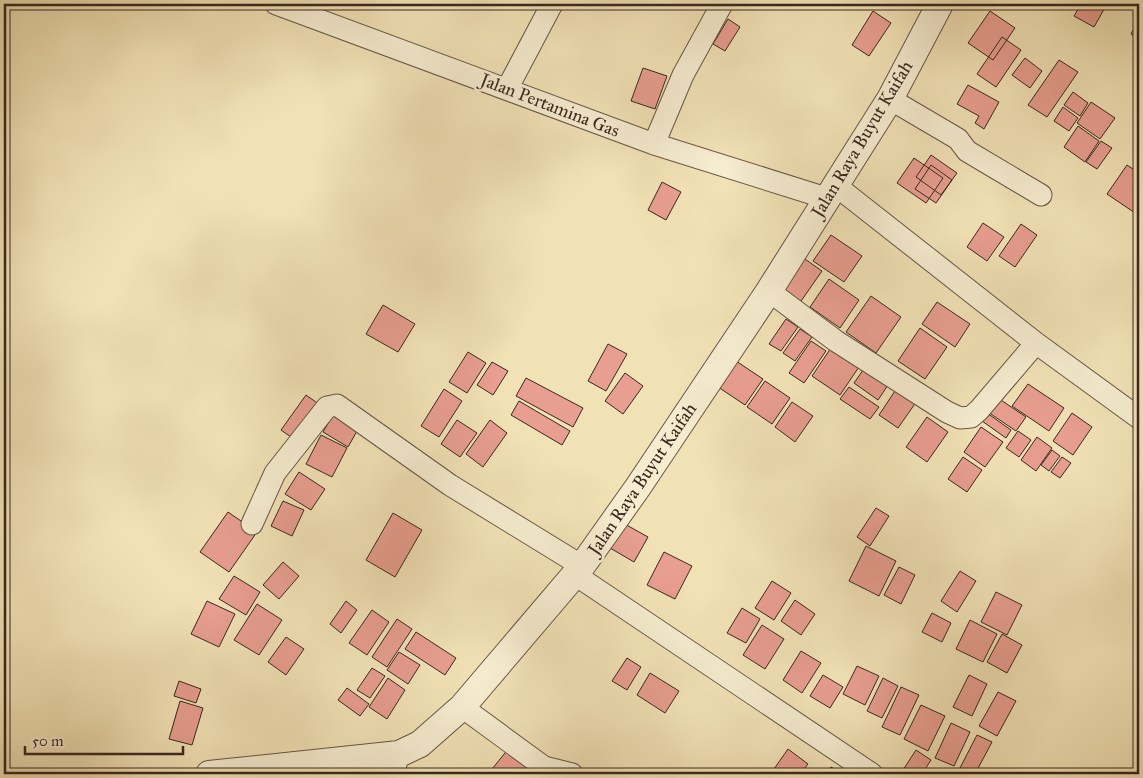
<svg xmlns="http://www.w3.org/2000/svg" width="1143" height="778" font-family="'IM FELL Great Primer',serif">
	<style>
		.building { fill: #e89e90; stroke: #38281e }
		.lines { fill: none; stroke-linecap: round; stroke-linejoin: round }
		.minor-casing { stroke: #665644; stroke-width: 23 }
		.tertiary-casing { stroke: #665644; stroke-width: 28 }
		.minor { stroke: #f6ecd0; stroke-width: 21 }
		.tertiary { stroke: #f6ecd0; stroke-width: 26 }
		.labels { text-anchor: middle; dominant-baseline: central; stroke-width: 5; stroke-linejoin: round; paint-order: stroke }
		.street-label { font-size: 18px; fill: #38281e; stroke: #f6ecd0 }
	</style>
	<rect width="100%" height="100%" fill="#f1e2b6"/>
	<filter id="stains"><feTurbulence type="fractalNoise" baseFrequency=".004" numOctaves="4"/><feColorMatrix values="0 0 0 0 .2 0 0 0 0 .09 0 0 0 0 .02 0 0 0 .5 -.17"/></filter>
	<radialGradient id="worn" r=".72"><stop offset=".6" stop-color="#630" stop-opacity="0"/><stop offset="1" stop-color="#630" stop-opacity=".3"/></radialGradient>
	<path class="building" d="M1081,4h26l-13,23 -20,-11z
		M873,11l18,12 -22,33 -17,-11z
		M990,11l25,17 -22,32 -25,-17z
		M728,19l12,8 -15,24 -12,-7z
		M1139,19v20l-8,-5z
		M1002,37l19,13 -25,37 -19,-13z
		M1025,58l17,13 -12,17 -18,-13z
		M1059,60l19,12 -31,45 -19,-12z
		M643,68l24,8 -12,33 -24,-8z
		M968,85l31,17 -15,27 -9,-6 4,-7 -22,-12z
		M1073,92l15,11 -8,13 -16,-11z
		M1091,102l24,16 -15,21 -23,-16z
		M1063,107l15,11 -9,13 -15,-10z
		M1078,126l21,15 -14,21 -21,-15z
		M1101,141l11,7 -15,21 -11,-7z
		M931,155l26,18 -16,22 -25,-18z
		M914,158l29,20 -17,25 -29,-20z
		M931,165l21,15 -16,23 -21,-14z
		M1127,165l12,8 -1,42 -31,-21z
		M662,182l19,10 -15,28 -18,-10z
		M983,223l21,14 -17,24 -20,-14z
		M1021,224l16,11 -22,32 -16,-11z
		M831,235l31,21 -18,26 -31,-21z
		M802,257l20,14 -23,33 -20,-14z
		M829,279l30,21 -19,28 -30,-21z
		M871,296l30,21 -25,36 -30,-21z
		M937,302l33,22 -15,23 -33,-23z
		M383,305l32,19 -17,28 -32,-18z
		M786,319l12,8 -17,24 -12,-7z
		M920,328l27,19 -22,32 -27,-18z
		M800,329l12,8 -17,24 -12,-8z
		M811,341l15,10 -22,32 -15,-10z
		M608,344l19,10 -21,37 -18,-10z
		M833,345l28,19 -21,31 -28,-19z
		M468,352l18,11 -19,30 -18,-11z
		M733,359l30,20 -18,26 -30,-20z
		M492,362l16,9 -15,24 -16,-10z
		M868,363l24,16 -14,21 -24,-17z
		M625,373l18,13 -20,28 -18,-13z
		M526,378l57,30 -10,19 -57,-31z
		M765,381l25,17 -18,26 -25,-17z
		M1028,384l36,24 -15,23 -37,-25z
		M899,385l20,13 -21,30 -19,-13z
		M849,387l30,20 -9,12 -30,-20z
		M444,389l18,12 -23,36 -18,-11z
		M306,395l17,12 -25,35 -17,-12z
		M995,396l31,21 -10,14 -31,-21z
		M519,401l51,30 -8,14 -51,-30z
		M792,402l21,14 -18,26 -20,-15z
		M336,410l25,14 -13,23 -25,-15z
		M987,413l24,17 -5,8 -24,-17z
		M1072,413l20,14 -19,28 -20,-14z
		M927,417l21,15 -21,30 -21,-15z
		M457,420l20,13 -17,24 -19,-13z
		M490,420l17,13 -24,34 -17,-13z
		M981,427l22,15 -18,25 -21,-15z
		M1018,431l13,9 -12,17 -13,-9z
		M321,435l26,13 -15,29 -26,-13z
		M1037,437l15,11 -16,23 -15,-11z
		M1052,450l8,6 -11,15 -8,-6z
		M963,457l19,13 -15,22 -19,-13z
		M1062,457l9,6 -11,15 -9,-6z
		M299,472l26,17 -14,21 -26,-16z
		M283,501l21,9 -12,26 -21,-10z
		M876,508l13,8 -19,30 -13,-9z
		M228,512l29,20 -28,40 -29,-20z
		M393,513l29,17 -27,47 -29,-17z
		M623,523l25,14 -14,25 -24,-14z
		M866,546l30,15 -17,35 -30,-15z
		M664,552l28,14 -17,33 -28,-14z
		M283,562l16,14 -20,23 -16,-14z
		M899,567l16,8 -14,29 -17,-9z
		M960,571l16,10 -19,31 -16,-11z
		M234,576l26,16 -14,23 -27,-16z
		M772,581l19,12 -17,27 -19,-12z
		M996,592l26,13 -15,30 -26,-13z
		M795,600l20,14 -14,21 -20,-14z
		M207,601l28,13 -16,33 -28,-13z
		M346,601l11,9 -16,23 -11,-9z
		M257,604l25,16 -23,35 -25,-15z
		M742,608l18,11 -14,24 -19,-10z
		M372,610l17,12 -22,33 -18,-12z
		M932,613l19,10 -9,19 -20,-10z
		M397,619l15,10 -25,38 -15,-10z
		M970,620l27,14 -14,28 -27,-13z
		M762,625l22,14 -19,30 -22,-14z
		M416,632l40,26 -11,17 -40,-26z
		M1002,634l20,11 -15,28 -20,-11z
		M286,637l18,12 -18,26 -18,-13z
		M801,651l20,12 -19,30 -19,-13z
		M399,652l21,13 -12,19 -21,-14z
		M627,658l14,9 -14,23 -15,-9z
		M857,666l22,10 -14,29 -22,-11z
		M372,668l13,8 -15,22 -13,-8z
		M650,673l29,18 -14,22 -28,-18z
		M823,675l20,12 -13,21 -20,-12z
		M969,675l18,9 -15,32 -19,-9z
		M388,678l17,12 -18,29 -18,-12z
		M883,678l15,8 -16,32 -15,-7z
		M179,681l22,8 -5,14 -22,-7z
		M901,687l18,8 -19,40 -18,-8z
		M347,688l22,16 -9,12 -22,-16z
		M998,692l18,9 -19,35 -18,-10z
		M180,701l23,7 -11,37 -23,-6z
		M921,705l24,11 -17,35 -24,-12z
		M951,723l19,9 -16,34 -19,-8z
		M977,735l15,7 -17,32h-2l-13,-6z
		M509,748l28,26h-49z
		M788,749l20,15 -8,10h-19l-7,-5z
		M916,750l15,10 -9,14h-11l-8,-4z
		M831,767l12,7h-17z
		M943,769l8,5h-11z"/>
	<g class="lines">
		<defs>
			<path id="minor" d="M276,4l378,140 172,54
				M507,89l45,-85
				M890,99l68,40 9,12 74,44
				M654,144l29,-69 39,-71
				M835,185l201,158 103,75
				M769,291l67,50 111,71 13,6 11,-1 8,-7 57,-67
				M252,524l23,-51 52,-66 10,-2 113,80 132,81
				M574,574l298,200
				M462,707l82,60 28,7
				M393,774l6,-20"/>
			<path id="tertiary" d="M209,774l190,-20 21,-10 42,-37 120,-141 56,-79 131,-196 121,-192 50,-95"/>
		</defs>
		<use href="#minor" class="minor-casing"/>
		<use href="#tertiary" class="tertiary-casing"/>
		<use href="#minor" class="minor"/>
		<use href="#tertiary" class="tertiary"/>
	</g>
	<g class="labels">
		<g class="street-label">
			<text transform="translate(550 105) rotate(21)">Jalan Pertamina Gas</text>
			<text transform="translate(862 139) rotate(-59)">Jalan Raya Buyut Kaifah</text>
			<text transform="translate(642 479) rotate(-56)">Jalan Raya Buyut Kaifah</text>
		</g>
	</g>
	<rect width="1143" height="778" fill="none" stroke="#f1e2b6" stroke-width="20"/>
	<rect x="5" y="5" width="1133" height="768" fill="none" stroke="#38281e" stroke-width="2.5"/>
	<rect x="10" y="10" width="1123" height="758" fill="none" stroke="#38281e"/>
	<path d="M25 746v8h158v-8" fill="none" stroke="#38281e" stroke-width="2.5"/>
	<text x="32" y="746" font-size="15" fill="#38281e" stroke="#f6ecd0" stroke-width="4" paint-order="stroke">50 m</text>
	<rect width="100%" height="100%" filter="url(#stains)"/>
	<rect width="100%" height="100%" fill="url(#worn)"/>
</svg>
